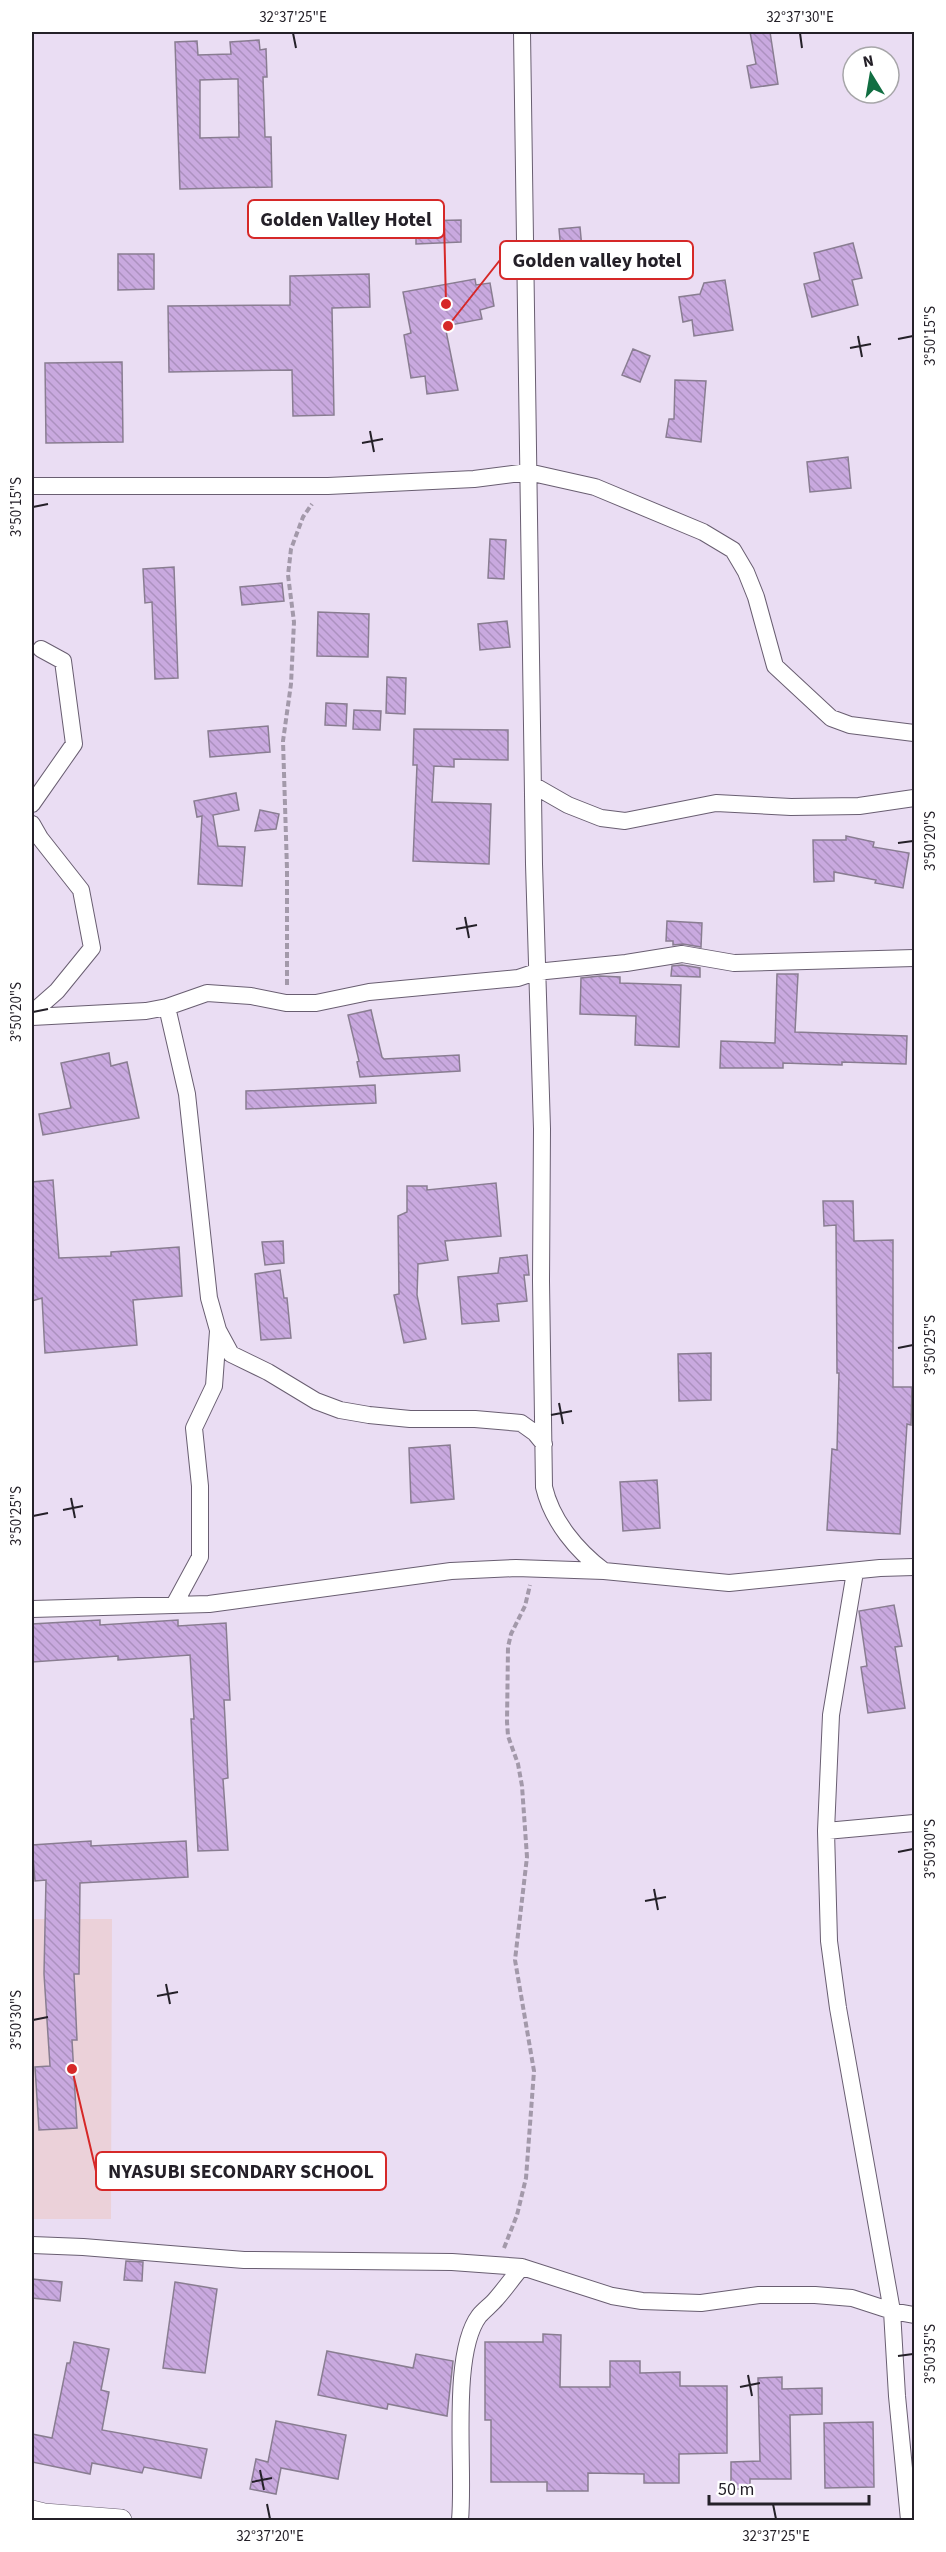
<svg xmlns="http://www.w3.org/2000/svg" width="946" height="2552" font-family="'Source Sans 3',sans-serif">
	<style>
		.education { fill: #ebd1d9 }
		.building { fill: url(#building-back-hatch); stroke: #897d91; stroke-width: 1.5; fill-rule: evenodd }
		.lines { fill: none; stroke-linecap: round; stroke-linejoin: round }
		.minor-casing { stroke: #695e71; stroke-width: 18 }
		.tertiary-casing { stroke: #695e71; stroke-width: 22 }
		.path { stroke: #a399aa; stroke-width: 4; stroke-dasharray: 6 3; stroke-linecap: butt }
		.minor { stroke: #fff; stroke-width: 16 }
		.tertiary { stroke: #fff; stroke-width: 21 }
		.ticks { fill: none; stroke: #242028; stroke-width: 2 }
		.leader { fill: none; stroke: #d62828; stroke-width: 2 }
		.callout-dot { fill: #d62828; stroke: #fff; stroke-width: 2 }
		.callout { fill: #fff; stroke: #d62828; stroke-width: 2 }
		.callout-label { font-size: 20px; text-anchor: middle; font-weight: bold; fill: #242028 }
		.neatline { fill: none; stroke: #242028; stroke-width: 2 }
		.ticks-label { font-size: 15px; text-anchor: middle; fill: #242028 }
	</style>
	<defs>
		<pattern id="building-back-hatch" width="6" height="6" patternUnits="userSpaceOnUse" patternTransform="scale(1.5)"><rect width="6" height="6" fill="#c9a9df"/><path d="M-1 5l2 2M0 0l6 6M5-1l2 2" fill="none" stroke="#ac91bf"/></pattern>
	</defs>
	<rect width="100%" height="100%" fill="#eaddf3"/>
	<path class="education" d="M32,1919h80l-1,300h-79z"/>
	<path class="building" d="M750,32h20l8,52 -27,4 -4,-22 9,-2z
		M259,40l1,10 6,-1 1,28h-4l2,60h6l1,50 -92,2 -5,-147 22,-1 1,14 33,-1 -1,-12zM232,79h6l1,58 -39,1v-58z
		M461,220v22l-45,2v-23z
		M580,227l4,43 -21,3 -4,-44z
		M853,243l9,35 -10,2 6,25 -46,12 -8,-33 16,-4 -6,-27z
		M118,254h36v35l-36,1z
		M369,274l1,33 -38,1 2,107 -41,1 -1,-46 -123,2 -1,-66 122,-1v-29z
		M475,279l1,6 14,-2 4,23 -14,4 2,9 -37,7 13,64 -31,4 -2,-18 -14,2 -7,-43 7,-2 -8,-41z
		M725,280l8,50 -39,6 -2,-16 -9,2 -4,-25 21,-3 4,-11z
		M633,349l17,7 -10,26 -18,-7z
		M122,362l1,80 -77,1 -1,-80z
		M675,380l31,1 -5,61 -35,-5 3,-18h5z
		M848,457l3,31 -41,4 -3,-30z
		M490,539l16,1 -2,39 -16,-1z
		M174,567l4,111 -23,1 -3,-77 -7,1 -2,-34z
		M282,583l2,18 -42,4 -2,-18z
		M318,612l51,2 -1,43 -51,-1z
		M507,621l3,26 -30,3 -2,-26z
		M387,677l19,1 -1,36 -19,-1z
		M326,703l21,1 -1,22 -21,-1z
		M354,710l27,1 -1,19 -27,-1z
		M268,726l2,26 -60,5 -2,-26z
		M414,729l94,1v30l-54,-1v8l-20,-1 -2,36 59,2 -2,60 -76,-3 4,-96h-4z
		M236,793l3,17 -26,5 5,31 27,1 -3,39 -44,-2 4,-68 -5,1 -3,-16z
		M260,810l19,4 -3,15 -21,2z
		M846,836l28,6 -1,5 36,6 -6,35 -28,-5 1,-3 -42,-8v9l-20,1 -1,-42h33z
		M667,921l35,2 -1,24 -18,-3 -10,1v-4h-7z
		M682,965l18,3v9l-29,-1 1,-10z
		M777,974h21l-3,58 112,4 -1,28 -64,-2v3l-59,-2v5h-63l1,-27 54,2z
		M600,976l20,1v6l61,2 -2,62 -44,-2 1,-29 -56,-2 1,-36z
		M371,1010l11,47 2,2 75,-4 1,16 -100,6 -3,-15 2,-1 -11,-46z
		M109,1053l2,13 16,-4 12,56 -96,17 -4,-21 32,-6 -10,-45z
		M375,1085l1,18 -130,6v-18z
		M53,1180l6,78 52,-2v-4l68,-5 3,49 -49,4 4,45 -92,8 -3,-55 -10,3v-119z
		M496,1183l5,53 -56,5 3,19 -30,4 -1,31 9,44 -22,4 -10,-48 5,-1 -1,-78 9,-4v-26h20v4z
		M823,1201h30l1,40 39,-1v147h19l-1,38 -4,-1 -7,110 -73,-4 5,-81 5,1 2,-77h-2l-1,-148 -12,1z
		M283,1241l1,22 -19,2 -3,-23z
		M527,1255l2,20h-5l3,26 -30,3 2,17 -37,3 -4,-47 40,-4 2,-15z
		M280,1270l4,28h3l4,40 -30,2 -6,-66z
		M711,1353v47l-32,1 -1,-47z
		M450,1445l4,54 -43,4 -2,-55z
		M657,1480l3,48 -37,3 -3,-49z
		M894,1605l8,41 -7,1 10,61 -37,5 -7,-46 6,-1 -8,-55z
		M100,1620v5l78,-5v6l48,-3 4,77h-6l4,78 -5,1 5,71 -30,1 -7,-132h3l-4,-64 -72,5v-4l-86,6v-38z
		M91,1841v5l95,-5 2,36 -108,6 -1,91h-5l3,66h-5l5,88 -38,2 -4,-63 15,-1 -6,-92 2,-94 -11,1 -3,-36z
		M126,2261l17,1 -1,19 -18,-1z
		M32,2279l30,3 -2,19 -28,-3z
		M175,2282l42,7 -12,84 -42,-5z
		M543,2334l18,1 -1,52h50v-26h30v12l40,-1v14h47v67l-48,1v29h-35v-9l-56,-1v18h-41v-9h-56v-62h-6v-78h58z
		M74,2342l35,7 -8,41 8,2 -7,38 105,19 -6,29 -57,-11 -2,6 -50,-10 -2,11 -58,-12v-28l20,4 15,-75h3z
		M327,2351l86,17 3,-14 37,7 -6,55 -59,-12 -1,5 -69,-14z
		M782,2377v12l40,-1v26l-32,1 1,64h-41v10h-19v-27l29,-1 -2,-83z
		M276,2421l70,14 -8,44 -57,-11 -5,26 -26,-5 6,-30 12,3z
		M873,2422l1,65 -49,1 -1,-65z"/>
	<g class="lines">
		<defs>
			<path id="minor" d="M522,32l12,832 8,265 -1,152 3,206c8,34 33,64 60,84
				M32,486h296l146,-7 54,-7 67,15 108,45 30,18 13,22 10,25 19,69 56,52 19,7 64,8
				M533,785l35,20 33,13 24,3 91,-18 75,4 68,-1 55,-8
				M32,804l42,-60 -11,-83 -22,-12
				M32,824l8,14 41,52 11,58 -35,43 -25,22
				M167,1007l20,87 22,204 9,32 13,24 37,18 48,29 24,9 29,5 41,4h65l46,4 14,10 9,11
				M32,1017l114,-6 21,-4 40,-14 44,3 35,7h30l53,-11 149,-14 18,-6 90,-9 56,-9 52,9 180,-5
				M855,1572l-24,143 -5,116 3,110 9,67 54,303 5,85 12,124
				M174,1605l26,-48v-71l-6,-58 20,-42 4,-55
				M32,1609l177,-5 242,-33 65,-3 88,3 125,12 151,-15 34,-1
				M826,1831l88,-8
				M32,2245l51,2 161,13 208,2 70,5 90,29 30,5 59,2 58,-8h56l37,3 40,13 22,4
				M460,2520c5,-51 -10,-165 19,-204 5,-6 12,-11 17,-17 9,-10 17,-22 26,-32"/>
			<path id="tertiary" d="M32,2511l12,3 77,6"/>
		</defs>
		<use href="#minor" class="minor-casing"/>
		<use href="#tertiary" class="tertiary-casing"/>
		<path class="path" d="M287,985v-116l-4,-128 8,-57 3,-62 -6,-47 3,-26 12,-32 9,-13
			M504,2248l13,-33 9,-37 8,-107 -19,-111 12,-103 -5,-71 -4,-22 -10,-28 -1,-14 1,-75 3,-13 14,-28 5,-21"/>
		<use href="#minor" class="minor"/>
		<use href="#tertiary" class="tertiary"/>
	</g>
	<path class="ticks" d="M293,33l3,15M800,33l2,15M858,336l4,21M898,339l15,-3M850,348l21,-4M370,431l4,21M362,443l21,-4M33,507l15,-3M898,843l15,-2M465,917l4,21M456,929l21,-4M33,1012l15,-3M898,1348l15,-3M559,1403l4,21M551,1415l21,-4M71,1498l4,20M63,1510l20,-4M33,1516l15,-3M898,1852l15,-3M654,1889l4,21M645,1901l21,-4M166,1984l4,20M157,1996l21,-4M33,2020l15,-3M898,2356l15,-2M748,2375l4,21M740,2387l20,-4M260,2470l4,20M252,2482l20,-4M267,2504l3,15M773,2504l3,15"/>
	<path class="leader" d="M446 304L444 219M448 326L500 260M72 2069L96 2171"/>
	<g class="callout-dot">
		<circle cx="446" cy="304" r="6"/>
		<circle cx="448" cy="326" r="6"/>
		<circle cx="72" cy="2069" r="6"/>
	</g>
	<g class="callout">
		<rect x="248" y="200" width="196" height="38" rx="6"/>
		<rect x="500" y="241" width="193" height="38" rx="6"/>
		<rect x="96" y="2152" width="290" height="38" rx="6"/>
	</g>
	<g class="callout-label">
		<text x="346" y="226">Golden Valley Hotel</text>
		<text x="597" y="267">Golden valley hotel</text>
		<text x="241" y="2178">NYASUBI SECONDARY SCHOOL</text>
	</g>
	<rect width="946" height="2552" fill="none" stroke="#ffffff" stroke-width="66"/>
	<g transform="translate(871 75) rotate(349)"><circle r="28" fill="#ffffff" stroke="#a7a6a9" stroke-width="1.5"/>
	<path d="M0-4.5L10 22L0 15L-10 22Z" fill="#116e42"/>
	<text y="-9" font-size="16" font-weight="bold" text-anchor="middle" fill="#242028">N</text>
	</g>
	<path d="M709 2495v9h160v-9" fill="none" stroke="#242028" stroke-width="3"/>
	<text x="718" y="2495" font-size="18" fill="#242028" stroke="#ffffff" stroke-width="4.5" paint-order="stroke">50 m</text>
	<rect x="33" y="33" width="880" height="2486" class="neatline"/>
	<g class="ticks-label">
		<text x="293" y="22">32°37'25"E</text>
		<text x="800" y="22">32°37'30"E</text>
		<text transform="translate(930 336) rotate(-90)" y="5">3°50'15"S</text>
		<text transform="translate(16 507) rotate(-90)" y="5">3°50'15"S</text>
		<text transform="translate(930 841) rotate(-90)" y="5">3°50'20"S</text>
		<text transform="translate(16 1012) rotate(-90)" y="5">3°50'20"S</text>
		<text transform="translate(930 1345) rotate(-90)" y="5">3°50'25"S</text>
		<text transform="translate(16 1516) rotate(-90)" y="5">3°50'25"S</text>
		<text transform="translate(930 1849) rotate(-90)" y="5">3°50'30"S</text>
		<text transform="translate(16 2020) rotate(-90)" y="5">3°50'30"S</text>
		<text transform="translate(930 2354) rotate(-90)" y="5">3°50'35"S</text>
		<text x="270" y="2541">32°37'20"E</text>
		<text x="776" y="2541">32°37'25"E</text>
	</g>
</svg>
